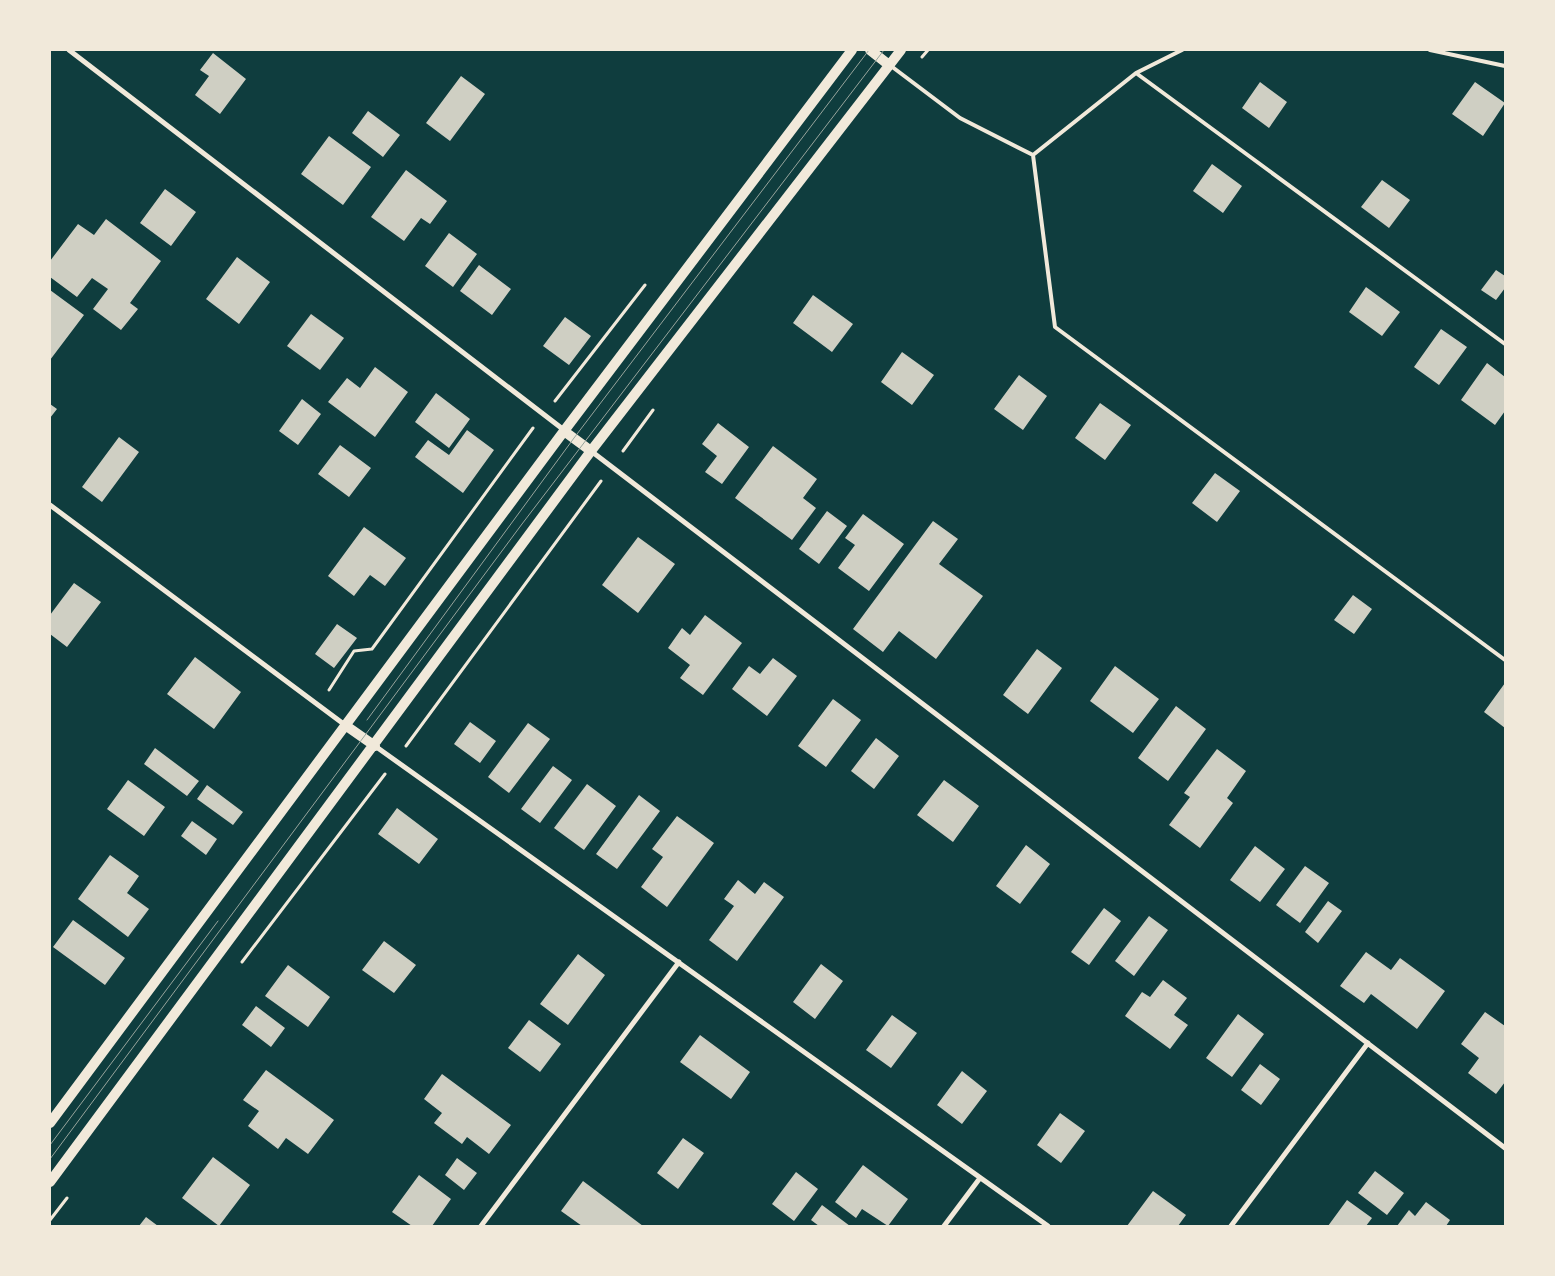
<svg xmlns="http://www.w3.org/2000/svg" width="1555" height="1276" font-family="'IBM Plex Sans',sans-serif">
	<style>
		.building { fill: #cfcfc3 }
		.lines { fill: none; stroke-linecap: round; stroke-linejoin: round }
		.path { stroke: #f1e9da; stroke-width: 3 }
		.service { stroke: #f1e9da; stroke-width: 4 }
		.minor { stroke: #f1e9da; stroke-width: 5 }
		.secondary { stroke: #f1e9da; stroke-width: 10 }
		.tram { stroke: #97a49c; stroke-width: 1 }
	</style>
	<rect width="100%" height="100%" fill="#0f3d3e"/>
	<path class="building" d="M213,53l33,26 -26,35 -25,-19 14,-19 -9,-6z
		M461,76l24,18 -35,47 -24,-18z
		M1260,82l27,20 -18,26 -27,-20z
		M1475,82l30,21 -22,33 -31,-22z
		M368,111l32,24 -17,22 -31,-24z
		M329,136l42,31 -28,38 -42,-31z
		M1212,164l30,22 -19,27 -30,-22z
		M406,170l41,31 -17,23 -9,-6 -17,23 -33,-24z
		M1382,180l28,20 -21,28 -28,-21z
		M165,189l31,23 -25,34 -31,-23z
		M106,219l55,42 -31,42 8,6 -17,21 -28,-21 15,-20 -16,-11 -15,19 -27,-20v-16l28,-37 16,11z
		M449,233l28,21 -24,33 -28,-21z
		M237,257l33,25 -31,42 -33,-25z
		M479,265l32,24 -19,26 -32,-24z
		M1496,270l9,6v12l-9,12 -15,-10z
		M1366,287l34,25 -18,24 -33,-24z
		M50,290l34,25 -34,45z
		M813,295l40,29 -21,28 -39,-29z
		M311,314l33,24 -24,32 -33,-24z
		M565,317l26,19 -22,29 -26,-19z
		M1441,329l26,18 -28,38 -25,-18z
		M902,352l32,23 -22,30 -31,-23z
		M1487,363l18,14v34l-10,14 -34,-25z
		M375,367l33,25 -33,45 -47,-35 19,-24 13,10z
		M1019,375l28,21 -24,34 -29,-21z
		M436,393l34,26 -21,29 -34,-26z
		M302,399l19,15 -23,31 -19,-14z
		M1100,403l31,22 -26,35 -30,-22z
		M50,404l7,5 -7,9z
		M718,423l31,24 -27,37 -17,-12 12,-16 -15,-12z
		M467,430l27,20 -31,43 -48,-36 13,-17 21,15z
		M119,437l20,15 -37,50 -20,-15z
		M340,445l31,23 -22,29 -31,-23z
		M773,446l44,33 -14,19 13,10 -24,32 -57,-42z
		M1215,473l25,18 -23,31 -25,-19z
		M827,511l20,15 -28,38 -20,-15z
		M863,514l41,30 -35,47 -31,-23 17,-23 -10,-7z
		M933,521l25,18 -19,25 44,32 -47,63 -37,-28 -16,21 -30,-23z
		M364,527l42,31 -21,28 -15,-11 -16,21 -26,-20z
		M638,537l37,27 -37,49 -36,-28z
		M74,583l27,19 -34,45 -17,-13v-19z
		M1353,595l19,14 -18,25 -20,-14z
		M705,615l37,28 -39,52 -23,-17 10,-13 -22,-17 14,-20 8,7z
		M337,624l20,14 -23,30 -19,-14z
		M1037,649l25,19 -34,46 -25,-19z
		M195,657l46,35 -27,37 -47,-35z
		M773,658l24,18 -30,40 -35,-27 17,-23 11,8z
		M1115,666l44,33 -26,34 -43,-32z
		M1505,683v45l-21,-16z
		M833,699l28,21 -35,47 -28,-21z
		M1176,706l30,23 -38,52 -30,-23z
		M470,722l26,19 -16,22 -26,-19z
		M528,723l22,16 -41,54 -21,-16z
		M876,738l23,18 -25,33 -23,-18z
		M155,748l44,33 -12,15 -43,-32z
		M1217,749l29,22 -19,27 6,5 -33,45 -31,-23 21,-28 -6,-4z
		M553,766l19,14 -32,43 -19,-14z
		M128,780l37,27 -21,29 -37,-27z
		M944,780l35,26 -26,36 -36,-27z
		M587,784l29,22 -32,44 -30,-22z
		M207,785l36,27 -10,13 -36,-26z
		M639,795l21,16 -43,58 -21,-15z
		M397,808l41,31 -19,25 -41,-30z
		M677,816l37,27 -47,64 -26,-20 22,-30 -11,-8z
		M192,821l25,18 -11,16 -25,-19z
		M1026,845l24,19 -30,40 -24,-18z
		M1255,846l30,23 -25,33 -30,-22z
		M110,855l29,21 -12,17 22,16 -21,28 -50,-38z
		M1305,866l24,17 -29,40 -24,-18z
		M738,880l17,14 9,-12 20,15 -47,64 -28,-21 25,-34 -10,-7z
		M1328,901l14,10 -24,32 -13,-11z
		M1104,908l17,13 -32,44 -18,-13z
		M1149,916l19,14 -34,46 -19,-15z
		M73,920l52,38 -20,27 -52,-38z
		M384,941l32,24 -22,28 -32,-23z
		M1366,952l25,18 9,-12 45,33 -28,38 -46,-35 -7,9 -24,-17z
		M578,954l27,21 -37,50 -28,-21z
		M821,964l22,17 -28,38 -22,-17z
		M288,965l42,32 -22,30 -43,-31z
		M1163,980l24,18 -13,17 14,10 -18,24 -45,-33 17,-24 8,5z
		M256,1006l29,22 -14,19 -29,-22z
		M1485,1012l20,14v56l-9,12 -28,-21 11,-15 -18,-14z
		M1238,1014l26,20 -32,43 -26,-19z
		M892,1015l25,18 -26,35 -25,-18z
		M529,1020l32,24 -21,28 -32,-24z
		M700,1035l50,37 -19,27 -51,-37z
		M1260,1064l20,15 -19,26 -20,-15z
		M266,1070l68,50 -26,34 -22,-16 -8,11 -30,-23 11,-15 -16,-11z
		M962,1071l25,20 -25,33 -25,-19z
		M442,1074l69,51 -22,29 -22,-17 -5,7 -28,-21 8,-10 -18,-14z
		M1060,1113l25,18 -24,32 -24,-18z
		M683,1138l21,15 -26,36 -21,-16z
		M213,1157l37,28 -31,41 -37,-28z
		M457,1158l20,15 -13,17 -19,-15z
		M863,1165l45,34 -20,27 -26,-17 -6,9 -21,-16z
		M1375,1171l29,22 -17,22 -29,-22z
		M796,1172l22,17 -24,32 -22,-17z
		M419,1175l32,24 -19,27h-20l-20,-14z
		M583,1181l60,45h-61l-21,-15z
		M1153,1191l33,24 -8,11h-51z
		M1347,1200l25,18 -6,8h-38z
		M1426,1202l24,18 -4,6h-49l12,-16 6,6z
		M822,1205l28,21h-31l-8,-6z
		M146,1217l12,9h-19z"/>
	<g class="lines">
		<path class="path" d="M922,57l6,-7
			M555,401l90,-116
			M623,451l30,-41
			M329,690l25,-39 18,-2 161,-221
			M406,746l195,-265
			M242,962l143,-188
			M50,1220l17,-22"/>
		<path class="service" d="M1430,50l75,16
			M891,66l69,52 73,37
			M1136,73l369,271
			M1033,155l22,172 450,333
			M1033,155l103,-82 46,-23"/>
		<path class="minor" d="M69,50l495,380
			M591,451l914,697
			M50,505l295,220
			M375,746l673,480
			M481,1226l198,-264
			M944,1226l36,-48
			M1231,1226l137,-183"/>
		<path class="secondary" d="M870,50l19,15
			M564,431l27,20
			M345,725l30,21
			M50,1123l514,-692 288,-381
			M50,1182l541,-731 310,-401"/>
		<path class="tram" d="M367,720l207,-282 295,-388
			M50,1145l168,-224
			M50,1159l472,-635 362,-474"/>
	</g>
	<rect width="1555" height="1276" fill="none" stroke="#f1e9da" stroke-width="102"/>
</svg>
